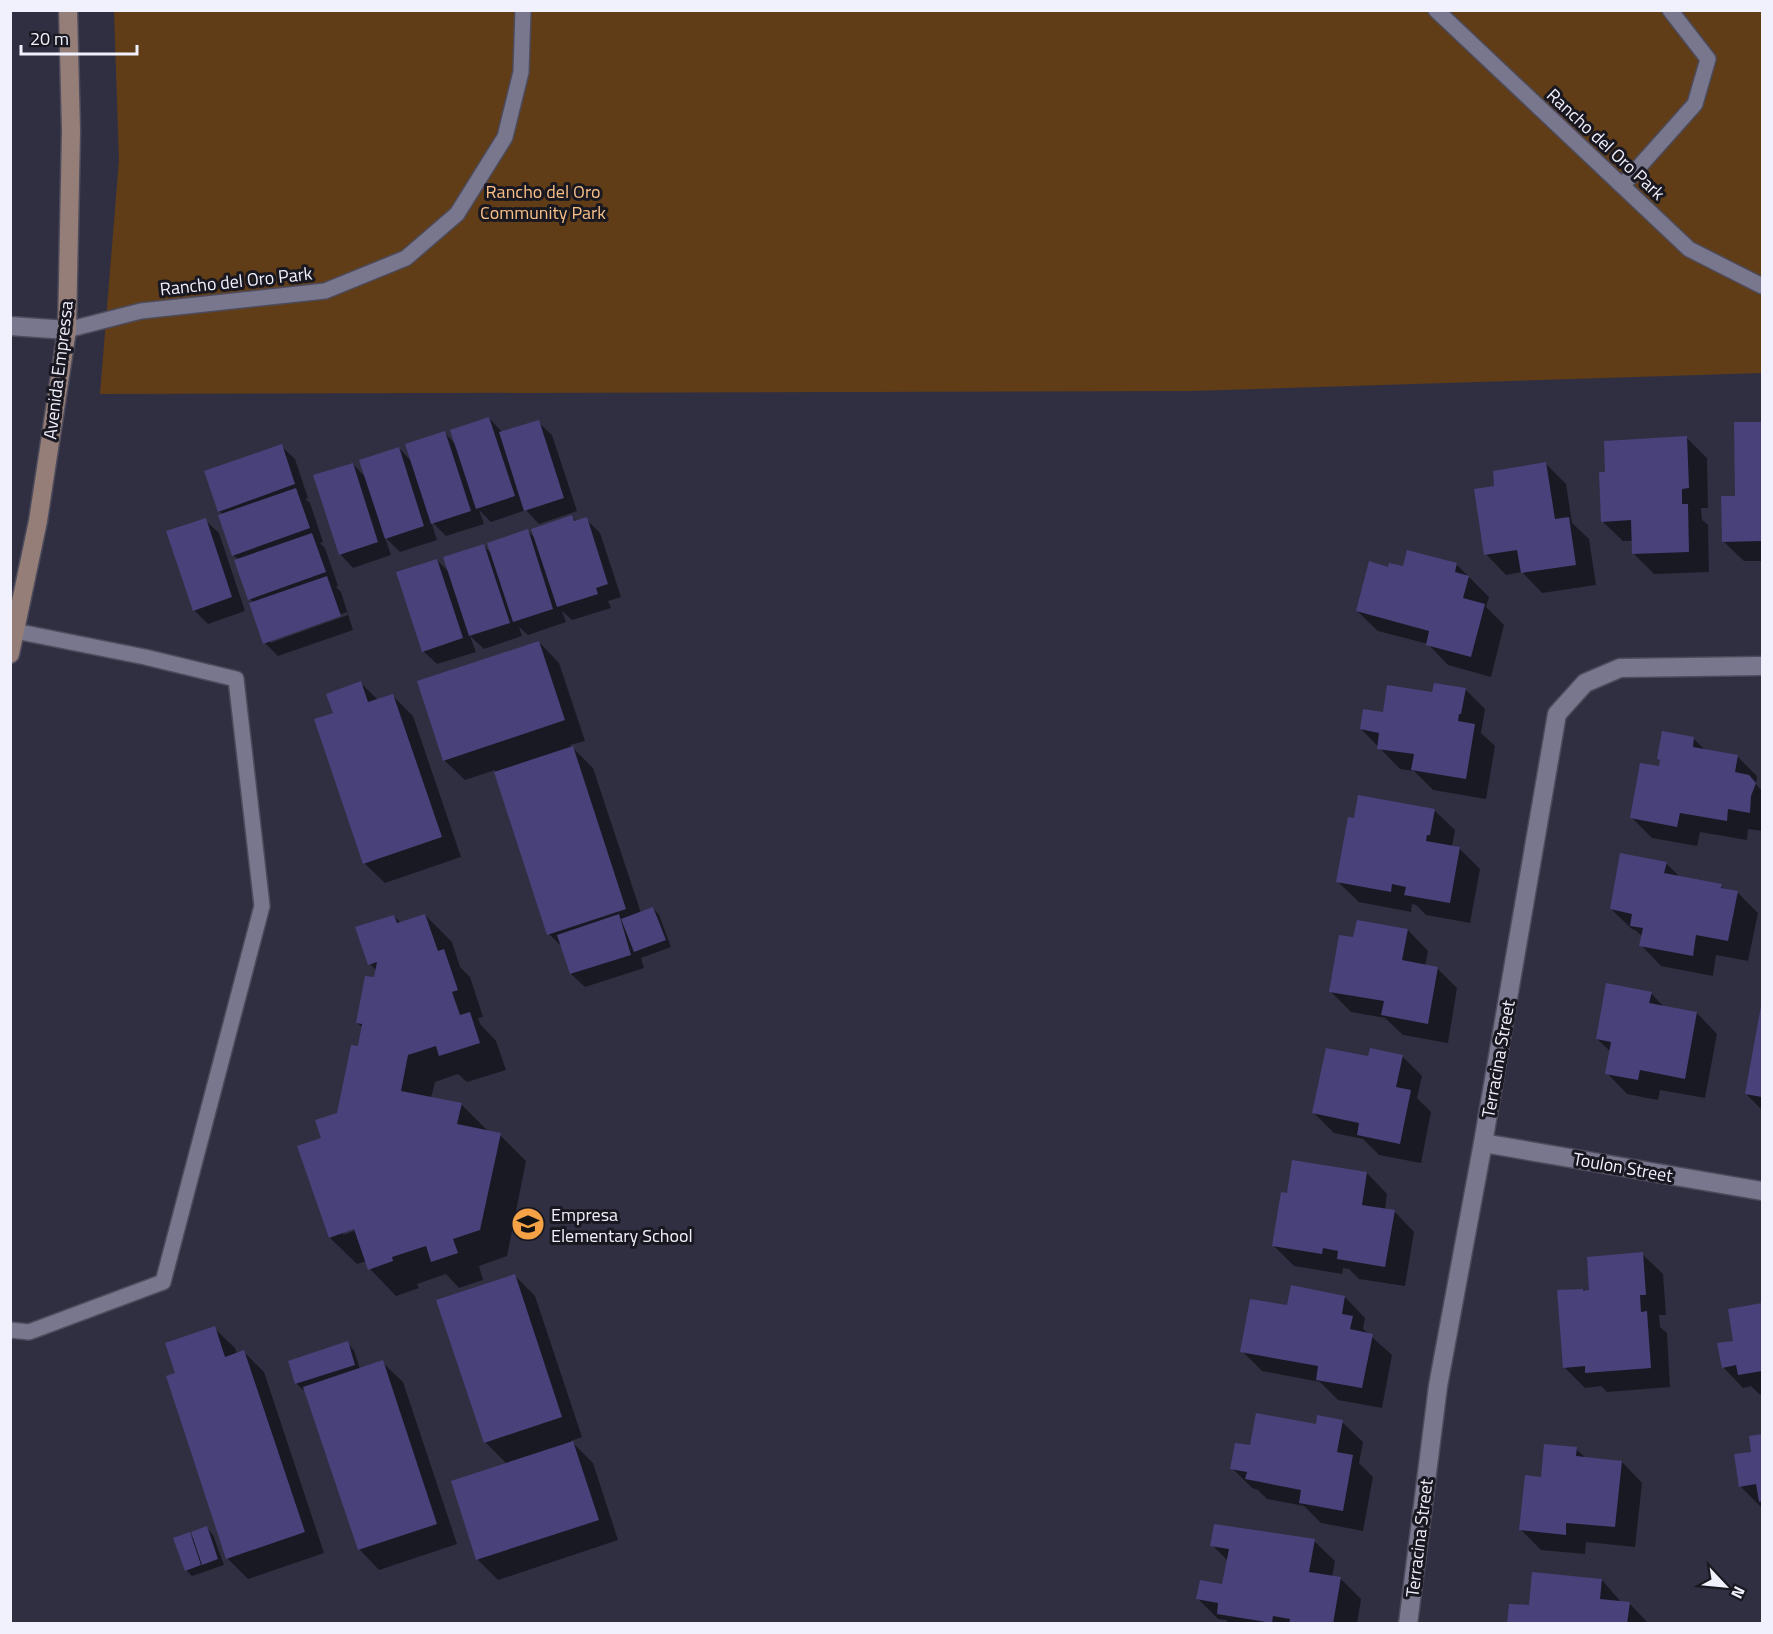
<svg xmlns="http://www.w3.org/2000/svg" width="1773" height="1634" font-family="'Titillium Web',sans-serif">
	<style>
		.green { fill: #603d16 }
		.shadow { fill: #0007; fill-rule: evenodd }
		.building { fill: #48417a }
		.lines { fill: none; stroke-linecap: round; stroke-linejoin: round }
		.lane-casing { stroke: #4d4b5b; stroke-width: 18 }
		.street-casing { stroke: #4d4b5b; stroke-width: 21 }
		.secondary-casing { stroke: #4d4b5b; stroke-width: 21 }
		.lane { stroke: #78778e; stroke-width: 15 }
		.street { stroke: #78778e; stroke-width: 18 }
		.secondary { stroke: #947e77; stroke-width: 18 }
		.labels { text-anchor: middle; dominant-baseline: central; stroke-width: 6; stroke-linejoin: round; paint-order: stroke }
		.street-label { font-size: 18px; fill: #f1f1fd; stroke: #191821 }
		.park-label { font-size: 18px; fill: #f8bf86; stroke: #191821 }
		.poi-label { font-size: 18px; fill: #f1f1fd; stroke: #191821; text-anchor: start }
	</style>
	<rect width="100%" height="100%" fill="#302f42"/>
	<path class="green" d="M114,11h1648v362l-571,18 -1091,3 19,-234z"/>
	<path class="shadow" d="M489,418l14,15 35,-11 14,13 25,76 -38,13 -13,-14 -35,12 -12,-12 5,14 -38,12 -15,-15 6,19 -37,12 -15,-15 6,18 -38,13 -13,-14 13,-90 14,15 32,-31 14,15 32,-30 11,12z
		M1762,423v138h-18l-21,-20 14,-44 -2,-73z
		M1687,438l20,20 1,50h-7l1,12 6,5 1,47 -55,2 -20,-20 -1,-13h-10l-21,-20 5,-48z
		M281,446l14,13 13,39 -3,1 5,4 13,39 -3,1 5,5 13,38 -2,1 5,5 12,38 -75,26 -13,-13 -11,-40 -4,-4 -11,-39 -6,-5 -9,-40 -5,-4zM347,612l1,3 -78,28v-3z
		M1546,464l20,20 6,39 17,16 7,46 -54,8 -20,-21 -16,3 -20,-21 10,-67z
		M572,517l5,5 9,-3 14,14 21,64 -13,4 3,7 -39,12 -10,-9 4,11 -38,13 -9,-8 3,9 -38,13 -14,-13 6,16 -39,12 -14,-13 14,-91 13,13 33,-28 9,9 36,-23 9,9z
		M205,520l14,13 26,78 -37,13 -14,-14z
		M1456,564l33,33 -3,10 18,18 -13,52 -43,-12 -20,-21 -50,-13 -21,-20 32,-42z
		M539,642l20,21 26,78 -15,4 23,23 48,145 12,-5 6,7 12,32 -30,11 3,10 -59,19 -14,-13 -8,-26 -14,-14 -54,-164 -30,10 -21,-20z
		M361,683l17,17 14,-5 21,21 48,141 -76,26 -21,-20z
		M1465,689l20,20 -4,24 14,13 -9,53 -53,-9 -19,-19 -14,-2 -39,-40 23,-16 50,-20z
		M1693,738l12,12 32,6 20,20 -1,8 6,7v40l-14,-2 -1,11 -47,-8 -3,14 -45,-8 -20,-20 28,-50 1,-6 -2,-3z
		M1434,810l21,20 -3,17 7,1 21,21 -10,54 -44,-8 -10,-10 -4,-1 -1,8 -52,-10 -21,-20z
		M1666,863l15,15 40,8 4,4 12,2 21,21 -10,48 -32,-6 -3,21 -52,-10 -20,-21 2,-8 -8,-7 -3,-1 -21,-20z
		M425,915l27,27 8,25 10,10 13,40 -5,1 2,6 16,17 10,29 -39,12 -9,-8 -23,8 -4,16 30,6 27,27 12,4 26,26 -19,95 -28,10 4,14 -24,8 -13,-14 -29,10 2,4 -23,8 -26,-27 -3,-8 -10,3 -27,-26 -31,-91 24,-8 15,-25 21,-67 4,-19 -6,-5 20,-52 -7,-7 24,-48 7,7zM361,1225l1,3 -19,7v-4z
		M1408,930l20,21 -3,15 12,2 20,20 -9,55 -45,-8 -18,-17 -34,-6 -21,-21 24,-52z
		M1651,993l14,15 32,5 20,21 -12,64 -45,-8 -2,10 -31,-6 -20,-21 4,-21 -14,-13z
		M1762,1008v102l-16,-16z
		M1402,1056l20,20 -5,22 14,14 -10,51 -42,-8 -16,-16 -29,-6 -20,-20 55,-55z
		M1367,1173l20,21 -2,16 9,1 20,21 -9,54 -46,-7 -10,-10 -6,-1 -1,6 -48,-8 -20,-20 14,-52z
		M1642,1254l21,20 3,41h-7l1,12 7,6 3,54 -63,5 -6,-6 -16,2 -21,-21 18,-77 3,2h6z
		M515,1276l20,20 47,141 -11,4 22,22 25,77 -120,40 -20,-20 -25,-78 54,-18 -22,-22z
		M1345,1297l20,21 -2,11 29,26 -10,53 -44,-8 -18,-18 -58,-11 -20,-20 46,-45z
		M1762,1305v89h-3l-8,-8 -8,2 -20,-21 11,-25 -5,-32z
		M214,1328l21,20 2,6 7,-2 20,20 60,181 -76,26 -21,-21 -50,-184z
		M347,1343l7,7 6,19 22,-7 21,20 54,162 -78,26 -20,-21 -53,-160 -3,1 -7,-7z
		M1342,1422l21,20 -4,21 14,14 -10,54 -42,-8 -17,-17 -37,-7 -9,-9 -6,-2 -20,-20 85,-42z
		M1762,1435v72h-1l-21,-21 13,-33 -2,-16z
		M1576,1449l11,10 35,3 20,21 -7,64 -49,-5 -1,12 -44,-4 -20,-20 21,-52z
		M207,1528l6,7 11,30 -32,11 -6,-6 3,-36 6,6z
		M1314,1541l21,20 -3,16 9,2 20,20 -4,25h-128l-3,-4 -8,-1 -20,-20 25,-13 5,-25 -16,-16z
		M1602,1580l20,23h7l20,21h-140l21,-17z"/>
	<path class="building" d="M489,417l26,79 -39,13 -26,-79z
		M539,420l25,78 -40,13 -25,-79z
		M1734,422h28v119l-40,1 -1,-46h14z
		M445,431l26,80 -40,13 -26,-80z
		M1687,436l2,52 -7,1v15h6l1,48 -57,2 -1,-34 -30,2 -2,-50h6l-1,-31z
		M282,444l13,40 -77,28 -14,-41z
		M399,447l25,79 -39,13 -26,-79z
		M1546,462l9,57 14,-2 7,48 -55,8 -4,-23 -33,5 -10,-66 20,-3 -1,-15z
		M353,463l25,79 -39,13 -26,-80z
		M296,488l14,40 -78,28 -14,-41z
		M572,515l2,6 13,-4 21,67 -12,4 2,6 -41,13 -26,-78z
		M206,518l26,79 -39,14 -27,-80z
		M528,529l25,80 -40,13 -26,-79z
		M312,533l14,39 -78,28 -14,-40z
		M484,544l26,79 -41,13 -26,-79z
		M1407,550l50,13 -2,9 14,4 -6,22 22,6 -14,53 -45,-12 3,-14 -73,-20 13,-50 19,6 1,-4 14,3z
		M437,559l26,79 -41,14 -26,-80z
		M327,576l14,40 -78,28 -14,-41z
		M539,641l26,79 -122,41 -26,-80z
		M361,681l7,21 25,-8 49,143 -79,27 -49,-145 19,-6 -7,-19z
		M1434,683l32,5 -5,26h-2l-1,7 17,3 -9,55 -55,-9 3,-16 -37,-5 2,-16 -19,-4 3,-20 20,3 4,-27 45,7z
		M1662,731l32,6 -1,10 45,8 -3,17 14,3 7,8 -5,13 -1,17 -22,-4 -1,12 -47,-8 -3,14 -47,-9 10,-55 19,3 1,-6 -3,-1z
		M573,746l53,163 -79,26 -53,-163z
		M1358,795l77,14 -5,26h-3l-1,6 34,6 -10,56 -46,-8 2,-8 -14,-3 -1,8 -55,-10 12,-65 6,1z
		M1620,853l47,9 -3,11 58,11 -1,4 17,3 -10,50 -32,-6 -3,21 -54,-10 4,-18 -13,-2 2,-12 -22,-5z
		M653,907l13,33 -32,12 -13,-33z
		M425,914l13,37 6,-2 14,41 -6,2 8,23 10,-3 10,31 -41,13 -3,-10 -28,9 -7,36 61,12 -5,21 44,9 -21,97 -27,9 5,14 -27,9 -5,-16 -34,11 1,4 -25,9 -14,-41 -25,9 -32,-92 24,-8 -6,-18 22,-7 14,-68 7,1 4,-22 -6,-1 9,-47 9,1 3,-15 -9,3 -13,-38 39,-12 3,8z
		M619,914l12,41 -61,19 -13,-39z
		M1357,920l51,9 -6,31 36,7 -10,57 -47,-9 3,-14 -55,-9 10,-57 14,2z
		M1606,983l46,9 -3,11 48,9 -12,67 -45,-9 -2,10 -33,-6 6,-32 -15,-3z
		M1761,1006h1v91l-17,-3z
		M1326,1048l42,8 2,-8 33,7 -7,32 15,3 -11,54 -43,-9 2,-12 -47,-10z
		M1292,1160l75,12 -5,33 33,5 -10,57 -48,-8 1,-8 -15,-3 -1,6 -50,-8 9,-54 6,1z
		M1643,1252l3,43h-6l1,17 6,-1 4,57 -66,5v-7l-22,2 -6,-78 26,-1v2l6,-1 -2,-33z
		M515,1274l47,143 -78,26 -48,-143z
		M1291,1285l54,11 -3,18 11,2 -3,13 23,5 -11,54 -46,-8 2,-14 -78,-14 10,-53 37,6z
		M1762,1303v68l-24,4 -2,-10 -14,3 -5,-25 16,-2 -5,-32z
		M215,1326l10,31 19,-7 61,182 -79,27 -60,-183 9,-3 -10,-30z
		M348,1341l7,24 -60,19 -7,-23z
		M383,1360l54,164 -79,26 -55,-163z
		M1256,1413l60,11 1,-9 26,5 -6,32 16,3 -10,56 -44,-8 2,-13 -56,-11 2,-7 -17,-3 5,-26 15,2z
		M1762,1434v67l-3,1 -3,-18 -17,3 -5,-33 17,-2 -2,-16z
		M573,1441l26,79 -123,40 -25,-79z
		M1544,1444l33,3 -1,9 46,5 -7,66 -49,-4v12l-47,-5 6,-55 16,2z
		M1214,1524l101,15 -6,33 32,5 -8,47h-44l1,-5 -17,-3 -1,7 -55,-9 1,-11 -22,-4 4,-19 22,4 7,-35 -19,-3z
		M207,1526l11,33 -16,6 -11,-33z
		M190,1532l11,33 -16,6 -12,-33z
		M1532,1572l70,7 -2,20 30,3 -3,22h-120l2,-20 20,1z"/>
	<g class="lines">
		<defs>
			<path id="lane" d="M1436,10l253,239 73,37
				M1622,186l73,-82 13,-45 -38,-49
				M67,330l74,-19 184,-20 81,-33 51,-44 48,-77 16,-65 2,-62
				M10,1330l19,2 134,-50 99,-376 -26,-227 -91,-22 -130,-26"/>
			<path id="street" d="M10,326l57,4
				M1483,1143l279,48
				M1408,1624l30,-238 45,-243 74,-429 28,-31 35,-15 142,-2"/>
			<path id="secondary" d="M10,654l28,-133 29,-191 4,-199 -3,-121"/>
		</defs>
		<use href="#lane" class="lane-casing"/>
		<use href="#street" class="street-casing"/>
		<use href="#secondary" class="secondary-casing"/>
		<use href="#lane" class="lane"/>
		<use href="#street" class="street"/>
		<use href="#secondary" class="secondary"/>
	</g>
	<defs>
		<symbol id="school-disc" viewBox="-11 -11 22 22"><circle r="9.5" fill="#f5a246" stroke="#191821"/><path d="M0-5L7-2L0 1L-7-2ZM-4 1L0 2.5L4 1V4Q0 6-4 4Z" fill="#111"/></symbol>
	</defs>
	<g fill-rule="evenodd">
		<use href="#school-disc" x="509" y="1205" width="38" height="38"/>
	</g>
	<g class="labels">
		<g class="street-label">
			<text transform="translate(1606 144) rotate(43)">Rancho del Oro Park</text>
			<text transform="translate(236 281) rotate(-6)">Rancho del Oro Park</text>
			<text transform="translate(58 370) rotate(-83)">Avenida Empressa</text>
			<text transform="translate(1498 1059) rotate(-80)">Terracina Street</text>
			<text transform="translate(1623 1167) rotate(10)">Toulon Street</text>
			<text transform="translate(1419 1538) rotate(-83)">Terracina Street</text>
		</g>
		<g class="park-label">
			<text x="543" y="191">Rancho del Oro<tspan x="543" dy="21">Community Park</tspan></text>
		</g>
		<g class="poi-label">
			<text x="551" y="1214">Empresa<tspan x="551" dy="21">Elementary School</tspan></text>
		</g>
	</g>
	<rect width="1773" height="1634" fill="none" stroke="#f1f1fd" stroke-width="24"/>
	<g transform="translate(1725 1586) rotate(116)" stroke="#191821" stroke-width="4.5" paint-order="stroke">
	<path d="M0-4.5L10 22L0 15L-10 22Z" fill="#f1f1fd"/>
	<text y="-9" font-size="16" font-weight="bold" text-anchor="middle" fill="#f1f1fd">N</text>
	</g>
	<path d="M21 45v9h116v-9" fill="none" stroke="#f1f1fd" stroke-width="3"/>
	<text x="30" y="45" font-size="18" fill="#f1f1fd" stroke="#191821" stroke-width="4.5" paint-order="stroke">20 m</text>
</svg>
